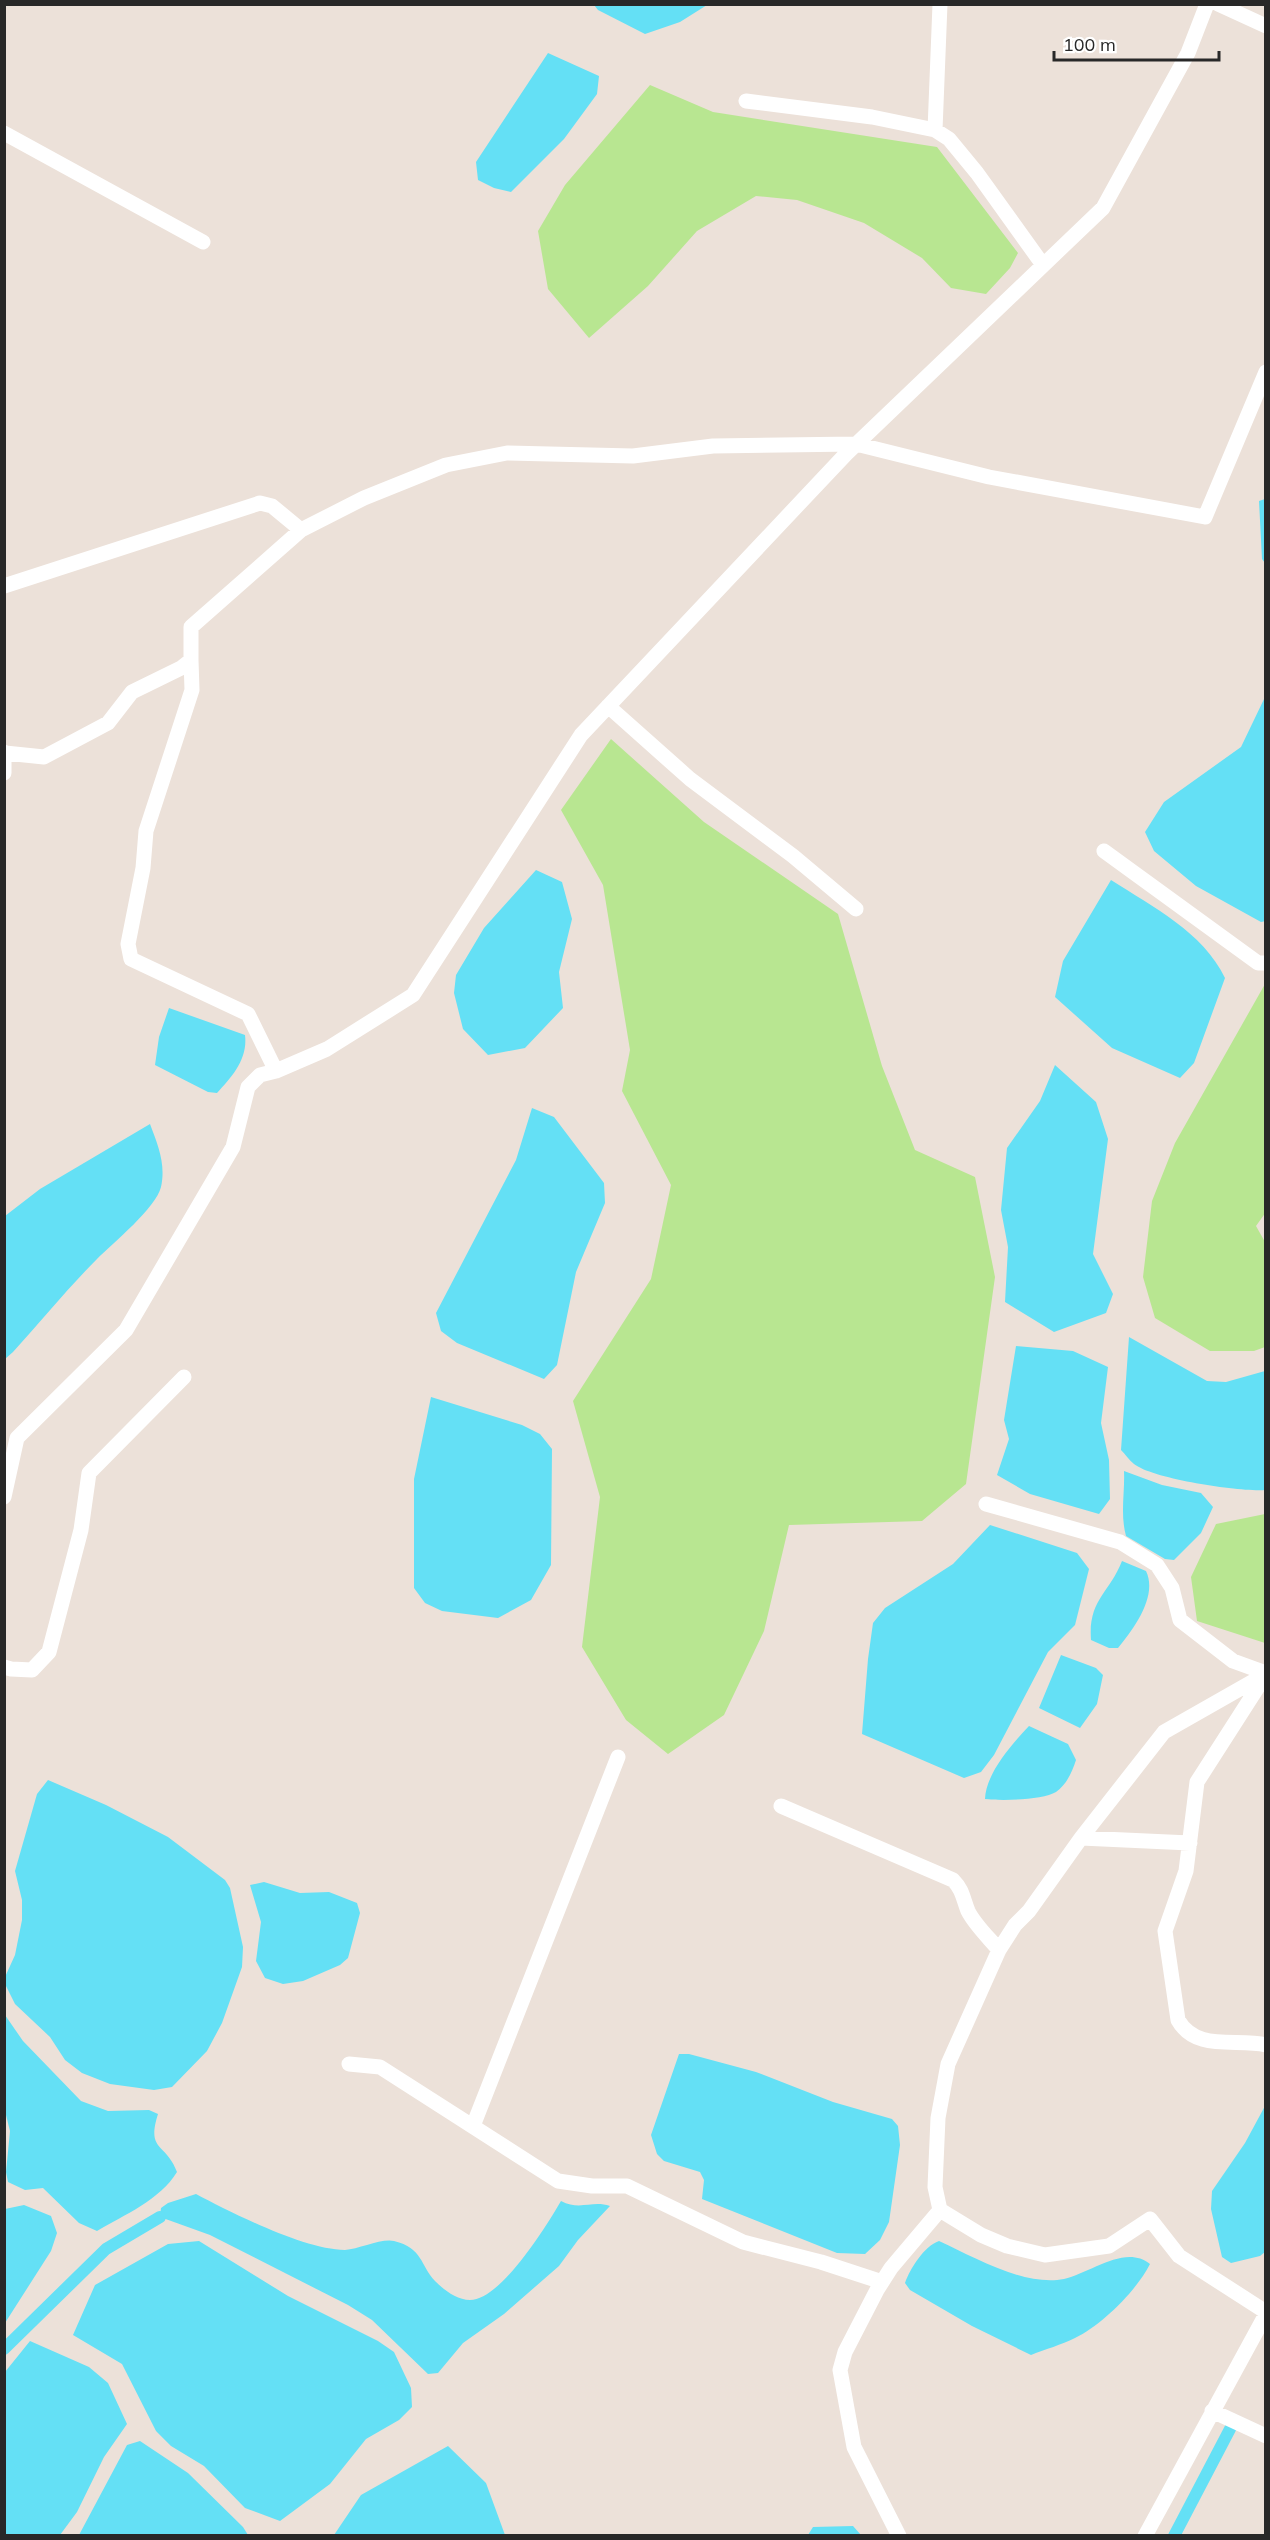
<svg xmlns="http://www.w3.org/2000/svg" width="1270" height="2540" font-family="Mulish,sans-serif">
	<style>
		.green { fill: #b8e691 }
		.water { fill: #64e0f5 }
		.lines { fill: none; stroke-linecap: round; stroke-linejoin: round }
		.canal { stroke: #64e0f5; stroke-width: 12 }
		.minor { stroke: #fff; stroke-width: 15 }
	</style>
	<rect width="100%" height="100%" fill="#ece1d9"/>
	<path class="green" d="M650,85l63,27 224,35 81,106 -8,15 -24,26 -35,-6 -29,-30 -58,-35 -67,-23 -41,-4 -59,35 -49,55 -59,52 -41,-49 -10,-58 27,-46z
		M611,739l93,83 134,92 44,152 33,84 60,27 20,100 -29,207 -44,37 -133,4 -25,106 -40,84 -56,39 -42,-34 -44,-73 18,-150 -27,-96 78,-122 20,-94 -49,-94 8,-41 -27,-165 -42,-75z
		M1265,984l1,228 -10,14 9,16v105l-11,4h-44l-55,-33 -12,-41 9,-76 23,-58z
		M1265,1514v129l-68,-22 -6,-44 25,-53z"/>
	<path class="water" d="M594,5h113l-27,17 -35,12 -47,-24z
		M548,53l51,23 -2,18 -33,45 -53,53 -17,-4 -16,-8 -2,-18z
		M1265,499h1l-1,64 -3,-4 -3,-58z
		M1265,697l1,224 -5,1 -65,-36 -42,-35 -9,-19 19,-30 77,-55z
		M536,870l26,12 10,37 -13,53 4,36 -38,40 -37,7 -25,-26 -9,-36 2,-18 28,-47z
		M1111,880c42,27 92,52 114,98l-31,85 -14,15 -68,-30 -57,-51 8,-36z
		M169,1008l76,27c3,24 -13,42 -28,58l-9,-1 -53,-27 4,-28z
		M1055,1065l41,37 12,37 -15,115 20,40 -7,19 -52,19 -49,-30 3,-55 -7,-37 6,-62 33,-47z
		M532,1108l22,9 50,66 1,20 -29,69 -19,93 -13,14 -87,-36 -16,-12 -5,-18 80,-153z
		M150,1124c8,21 16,40 11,63 -5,21 -48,56 -64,72 -29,29 -56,62 -84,93l-8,7v-143l35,-27z
		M1129,1337l78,44 19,1 39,-11v119c-25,2 -112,-11 -131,-26 -5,-4 -9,-10 -13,-14z
		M1016,1346l57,5 35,16 -7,56 8,37 1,39 -11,15 -69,-20 -33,-19 12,-36 -5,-19z
		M431,1397l91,28 18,9 12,15 -1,116 -20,35 -33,18 -56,-7 -17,-8 -11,-15v-109z
		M1124,1471l38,14 39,8 12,14 -12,26 -27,27 -9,-1 -39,-23c-6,-22 -1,-43 -2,-65z
		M990,1525l87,28 12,16 -14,56 -27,27 -54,103 -13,17 -17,6 -102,-44 6,-75 5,-36 12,-15 68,-44z
		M1122,1561l24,10c12,25 -12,58 -28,77h-9l-18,-8c-3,-40 18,-46 31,-79z
		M1061,1655l35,13 7,7 -6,29 -17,24 -41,-20z
		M1029,1726l39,18 8,16c-4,12 -9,24 -20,32 -13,8 -55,9 -71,7 1,-26 27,-55 44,-73z
		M48,1780l58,25 62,32 57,43 5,8 13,59 -1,20 -20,56 -15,28 -35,36 -18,3 -44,-6 -28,-11 -17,-13 -15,-23 -35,-33 -10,-20v-7l10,-22 7,-35v-20l-7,-29 22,-77z
		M264,1882l36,11 29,-1 28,11 3,10 -12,45 -8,7 -37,16 -20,3 -18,-6 -9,-17 5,-39 -11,-37z
		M5,2015l18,26 58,60 27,10 41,-1 9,4c-12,38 8,28 19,58 -17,28 -53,43 -80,59l-18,-8 -36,-35 -18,2 -17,-8 -2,-10 4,-41 -5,-20z
		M679,2054h10l67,18 77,30 59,17 6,7 2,19 -11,77 -9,18 -15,14 -28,-1 -135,-54 2,-19 -4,-8 -36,-11 -7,-7 -6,-19z
		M1265,2106v146l-5,4 -29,7 -9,-6 -11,-48 1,-18 33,-48z
		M196,2194c36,19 109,56 149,56 14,-1 37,-12 49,-9 29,7 26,24 41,40 9,9 22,19 35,19 31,0 77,-75 91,-99 19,10 31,-1 49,5l-32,34 -19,26 -55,48 -41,29 -25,30 -10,1 -56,-54 -24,-15 -138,-70 -50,-18 1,-9 7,-5z
		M24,2205l27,11 6,17 -6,18 -46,72v-114z
		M199,2241l89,55 90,45 16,11 17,36 1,19 -13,13 -33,19 -36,45 -50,37 -35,-13 -41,-42 -33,-20 -15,-15 -34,-67 -49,-29 22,-50 73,-41z
		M939,2241c35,16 86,46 125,38 27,-6 61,-35 86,-15 -13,26 -48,61 -75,74 -14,7 -29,11 -44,17l-59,-29 -62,-36 -5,-7c5,-14 19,-37 34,-42z
		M30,2341l59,26 19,16 19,41 -23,33 -27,55 -17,23h-55v-163z
		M140,2441l48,32 55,54 5,8h-169l48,-90z
		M448,2446l38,37 19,52h-171l27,-40z
		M853,2526l8,9h-53l5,-8z"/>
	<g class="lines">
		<path class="canal" d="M4,2349l102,-100 54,-32
			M1174,2536l56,-107"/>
		<path class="minor" d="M1218,4l48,22
			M746,101l126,16 63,13 14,9 28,34 66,92
			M935,130l5,-126
			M4,133l199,109
			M4,586l256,-83 12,3 29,24
			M191,660l1,30 -46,141 -3,37 -15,76 3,15 117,55 28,57
			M608,706l82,73 103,77 63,53
			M4,752v21
			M5,753l39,4 64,-34 24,-31 49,-24 10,-8v-33l110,-97 63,-32 82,-33 61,-12 126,3 80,-10 143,-2 133,33 216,40 61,-145
			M1104,851l154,112h8
			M4,1497l13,-59 109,-108 107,-183 15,-60 12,-12 16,-4 51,-22 86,-54 168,-260 265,-281 257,-246 85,-155 19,-49
			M986,1504l134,38 37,23 15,23 8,32 53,41 33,12
			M4,1667l7,2 21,1 17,-18 32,-122 8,-57 95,-96
			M1266,1674l-102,58 -83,106 -52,73 -14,14 -16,25 -51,114 -10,54 -3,69 5,23 41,25 26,11 38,9 64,-9 41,-27 29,37 87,56
			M1265,1676l-68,106 -11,89 -21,60 13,89c18,32 58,18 88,25
			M781,1806l172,74c10,10 10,19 15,31 7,14 21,27 31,39
			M1081,1838l109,5
			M349,2064l31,3 178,114 34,5h35l116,56 78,20 61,20
			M473,2126l145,-369
			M1212,2411l54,25
			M899,2536l-45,-89 -14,-77 5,-18 32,-62 14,-22 49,-58
			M1145,2536l121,-222"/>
	</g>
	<rect width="1270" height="2540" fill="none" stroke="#282828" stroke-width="12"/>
	<path d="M1054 51v9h165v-9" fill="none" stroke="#282828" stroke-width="3"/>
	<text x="1063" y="51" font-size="18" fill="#282828" stroke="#ffffff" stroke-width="4.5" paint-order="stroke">100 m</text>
</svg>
